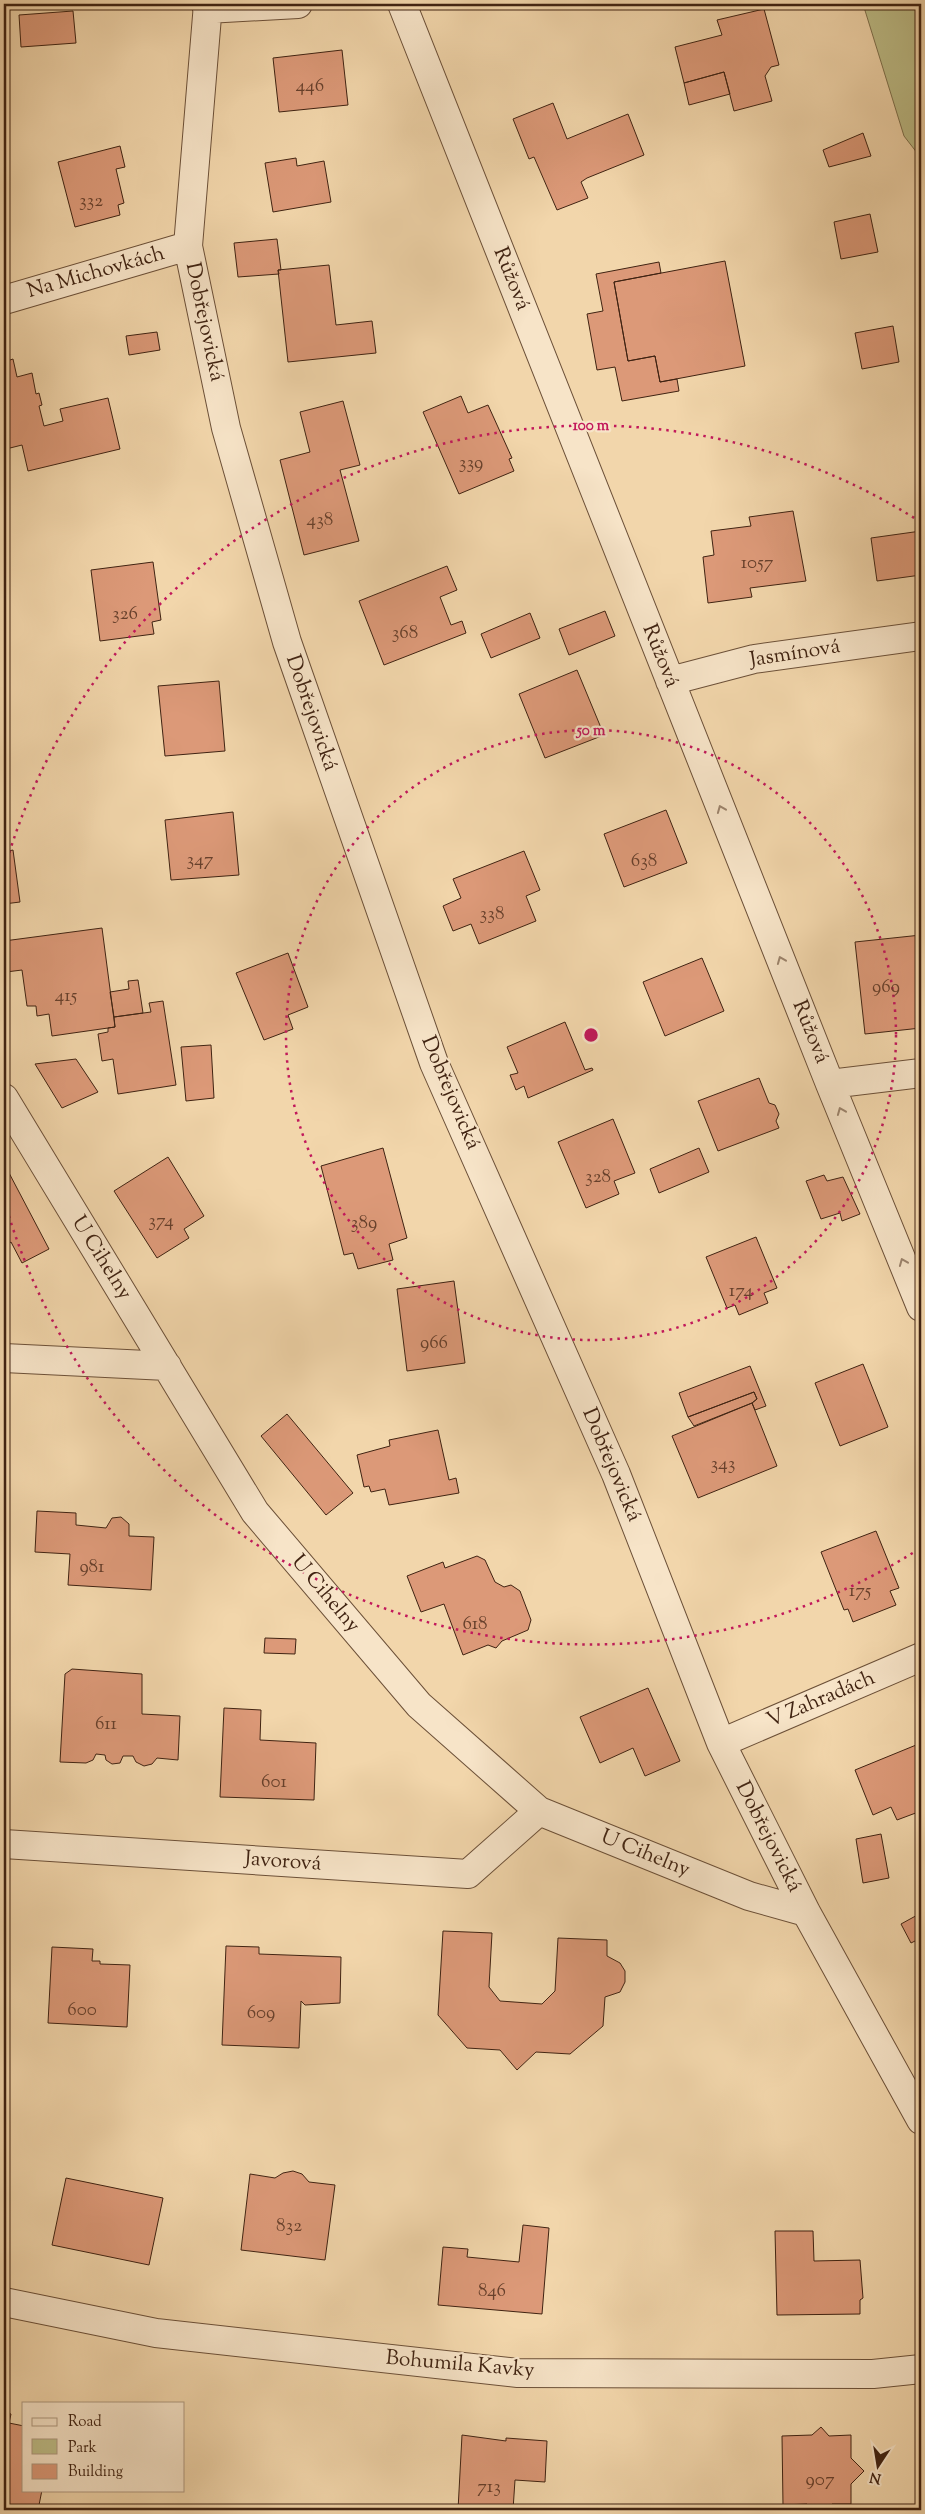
<svg xmlns="http://www.w3.org/2000/svg" width="925" height="2514" font-family="'Sorts Mill Goudy',serif">
	<style>
		.green { fill: #bdbd87; stroke: #7e704c }
		.building { fill: #dc9978; stroke: #402312 }
		.lines { fill: none; stroke-linecap: round; stroke-linejoin: round }
		.minor-casing { stroke: #6c5038; stroke-width: 30 }
		.minor { stroke: #f7e4c8; stroke-width: 28 }
		.oneway { stroke: #9c846d }
		.ring { fill: none; stroke: #c2185b; stroke-width: 2.5; stroke-dasharray: 2.5 5 }
		.labels { text-anchor: middle; dominant-baseline: central; stroke-width: 4.5; stroke-linejoin: round; paint-order: stroke }
		.number-label { font-size: 19px; fill: #67402c }
		.street-label { font-size: 21px; fill: #402312; stroke: #f7e4c8 }
		.centre { fill: #c2185b; stroke: #f7e4c8; stroke-width: 2.5 }
		.ring-label { font-size: 15px; text-anchor: middle; font-weight: bold; fill: #c2185b; stroke: #f7e4c8; stroke-width: 4.5; stroke-linejoin: round; paint-order: stroke }
	</style>
	<rect width="100%" height="100%" fill="#f2d6ab"/>
	<filter id="stains"><feTurbulence type="fractalNoise" baseFrequency=".004" numOctaves="4"/><feColorMatrix values="0 0 0 0 .2 0 0 0 0 .09 0 0 0 0 .02 0 0 0 .5 -.17"/></filter>
	<radialGradient id="worn" r=".72"><stop offset=".6" stop-color="#630" stop-opacity="0"/><stop offset="1" stop-color="#630" stop-opacity=".3"/></radialGradient>
	<path class="green" d="M863,4h58v154l-17,-22z"/>
	<path class="building" d="M764,9l15,56 -8,2 -6,9 7,25 -38,10 -10,-39 -40,11 -9,-36 47,-12 -5,-15z
		M73,11l3,32 -55,4 -2,-32z
		M342,50l6,55 -69,7 -6,-54z
		M724,72l6,22 -41,11 -5,-22z
		M553,103l14,36 61,-25 16,41 -57,23 -6,4 7,16 -31,12 -23,-53 -5,2 -16,-40z
		M863,133l8,23 -42,11 -6,-17z
		M120,146l5,21 -9,2 8,34 -6,2 2,10 -45,12 -17,-65z
		M296,158l1,8 27,-5 7,41 -58,10 -8,-49z
		M870,214l8,38 -37,7 -7,-37z
		M277,239l4,31h-3l1,4 -41,3 -4,-34z
		M725,261l20,105 -85,16 -5,-26 -27,5 -14,-79z
		M659,262l2,11 -47,9 14,79 27,-5 5,26 17,-3 2,12 -57,10 -7,-34 -18,3 -10,-56 16,-3 -7,-37z
		M329,265l7,60 36,-4 4,32 -88,9 -10,-92z
		M893,326l6,36 -37,7 -7,-36z
		M157,332l3,18 -31,5 -3,-19z
		M13,359l4,18 15,-4 4,21 3,-1 3,12 -3,1 5,20 19,-5 -3,-12 48,-11 12,51 -92,22 -6,-26 -16,4 -2,-9v-78z
		M461,396l7,17 20,-8 24,53 -3,1 5,12 -55,23 -36,-82z
		M343,401l17,64 -20,5 19,71 -55,14 -24,-95 30,-8 -10,-40z
		M793,511l13,70 -56,7 2,9 -44,6 -5,-46 11,-2 -3,-24 40,-5 -2,-9z
		M921,531v44l-44,6 -6,-43z
		M153,562l8,58 -9,2 2,12 -54,7 -9,-71z
		M447,566l10,24 -17,7 11,28 11,-4 4,12 -82,32 -25,-64z
		M605,611l10,25 -46,19 -10,-26z
		M530,613l10,25 -49,20 -10,-24z
		M577,670l27,65 -59,23 -26,-64z
		M219,681l6,70 -60,5 -7,-70z
		M666,810l21,53 -63,24 -20,-53z
		M233,812l6,63 -68,5 -6,-60z
		M13,850l7,52 -16,2v-52z
		M524,851l16,39 -14,6 10,25 -57,23 -8,-20 -18,7 -10,-25 18,-8 -8,-19z
		M102,928l13,99 -63,9 -3,-22 -12,2 -1,-10h-9l-5,-36 -16,2 -2,-31z
		M921,935v93l-56,6 -10,-92z
		M288,953l20,54 -20,8 5,14 -29,11 -28,-67z
		M702,958l22,53 -59,25 -22,-54z
		M138,980l5,33 -29,4 -4,-25 19,-3 -1,-8z
		M163,1001l13,84 -58,9 -5,-35 -11,2 -4,-27 10,-2v-4l7,-1 -1,-10 37,-5 -2,-9z
		M565,1022l20,48 7,-2 1,2 -65,28 -4,-12 -8,4 -6,-15 8,-2 -11,-26z
		M211,1045l3,53 -28,3 -5,-54z
		M76,1059l22,33 -36,16 -27,-44z
		M759,1078l10,25 6,2 4,9 -3,7 3,7 -61,23 -20,-50z
		M613,1119l22,54 -21,8 5,13 -33,14 -28,-66z
		M383,1148l24,90 -18,6 4,16 -35,9 -5,-16 -9,2 -23,-89z
		M699,1148l10,24 -50,21 -9,-24z
		M168,1157l36,59 -20,13 5,9 -32,20 -43,-67z
		M8,1171l41,78 -27,14 -11,-21 -3,2 -4,-9v-62z
		M824,1175l3,6 16,-4 17,37 -18,7 -2,-8 -19,6 -15,-38z
		M756,1237l21,51 -13,5 4,10 -29,12 -4,-10 -8,3 -21,-51z
		M454,1281l11,82 -58,8 -10,-82z
		M863,1364l25,63 -48,19 -25,-63z
		M750,1366l16,40 -11,4 -3,-7 5,-4 -3,-7 -66,25 -9,-24z
		M754,1392l3,7 -5,4 -58,23 -6,-9z
		M752,1403l25,63 -79,32 -26,-62z
		M287,1414l66,79 -27,22 -65,-79z
		M438,1430l11,50 7,-2 3,15 -70,12 -4,-16 -14,3 -2,-6 -5,1 -7,-32 33,-9 -1,-6z
		M37,1511l39,2v12l30,3 6,-10 9,-1 8,7v12l25,1 -3,53 -83,-5 2,-31 -35,-2z
		M876,1531l23,57 -9,3 6,14 -43,17 -5,-13 -4,1 -23,-58z
		M477,1556l8,4 10,22 9,5 7,-2 9,6 11,29 -3,10 -26,11 -6,7 -8,-3 -25,10 -19,-51 -23,8 -14,-36 36,-14 2,6z
		M265,1638l31,1 -1,15 -31,-1z
		M72,1669l70,5v40l38,2 -2,44 -21,-2 -5,6 -8,2 -8,-4 -3,-6h-10l-3,7 -8,1 -6,-4 -1,-5 -9,-1 -3,6 -7,3 -26,-1 5,-88z
		M648,1688l32,73 -35,15 -12,-28 -33,15 -20,-46z
		M224,1708l37,2 -1,30 56,3 -2,57 -94,-3z
		M921,1743v68l-24,9 -6,-13 -18,8 -18,-45z
		M881,1834l8,44 -26,5 -7,-44z
		M921,1913v39l-6,-11 -4,2 -10,-19z
		M443,1931l49,2 -3,54 11,14 42,3 13,-13 3,-53 49,2v16l13,7 5,8v11l-5,10 -15,5 -2,29 -33,28 -34,-2 -19,18 -17,-20 -33,-2 -29,-33z
		M226,1946l33,1v7l82,3 -1,46 -35,2 -4,-4 -2,47 -77,-3z
		M52,1947l41,2 -1,12h8v3l30,1 -3,62 -79,-4z
		M293,2171l9,3 7,8 26,3 -10,75 -84,-10 9,-76 25,4 8,-5z
		M66,2178l97,20 -14,67 -97,-20z
		M523,2225l26,3 -7,86 -104,-9 5,-58 25,2 -1,8 52,5z
		M775,2231h38l1,30 46,-1 3,38 -3,2v14l-83,1z
		M4,2412l7,2 -2,9 15,3v64h18l-4,20h-34z
		M821,2427l8,9 22,-1v23l13,13 -13,13v20h-19l-5,6h-14l-6,-6 -24,1 -1,-69 30,-1z
		M462,2435l44,6v-3l41,3 -2,41 -30,-2 -2,30h-55z"/>
	<g class="lines">
		<defs>
			<path id="minor" d="M208,4l-20,242 38,182 61,214 147,421 182,411 105,269 85,169 115,208
				M402,4l428,1080 91,223
				M207,9l91,-5
				M4,300l184,-54
				M670,681l84,-22 167,-23
				M830,1084l91,-11
				M4,1098l251,414 164,193 120,106 210,85 57,16
				M4,1358l163,8
				M721,1743l200,-86
				M4,1844l464,30 71,-63
				M4,2302l152,31 362,40 355,1 48,-5"/>
		</defs>
		<use href="#minor" class="minor-casing"/>
		<use href="#minor" class="minor"/>
	</g>
	<defs><path id="oneway-chevron" d="M-2-3.5L2.5 0L-2 3.5" fill="none" stroke-width="1.6" stroke-linecap="round" stroke-linejoin="round" transform="scale(1.25)"/></defs>
	<g class="oneway">
		<use href="#oneway-chevron" transform="translate(721 809) rotate(-112)"/>
		<use href="#oneway-chevron" transform="translate(781 960) rotate(-112)"/>
		<use href="#oneway-chevron" transform="translate(841 1111) rotate(-112)"/>
		<use href="#oneway-chevron" transform="translate(903 1262) rotate(-112)"/>
	</g>
	<g class="ring">
		<circle cx="591" cy="1035" r="305"/>
		<path d="M919 1549A610 610 0 0 1 5 1203M5 867A610 610 0 0 1 919 521"/>
	</g>
	<g class="labels">
		<g class="number-label">
			<text x="310" y="86">446</text>
			<text x="91" y="201">332</text>
			<text x="471" y="463">339</text>
			<text x="320" y="520">438</text>
			<text x="757" y="563">1057</text>
			<text x="125" y="614">326</text>
			<text x="405" y="633">368</text>
			<text x="200" y="860">347</text>
			<text x="644" y="861">638</text>
			<text x="492" y="914">338</text>
			<text x="886" y="987">969</text>
			<text x="66" y="996">415</text>
			<text x="598" y="1177">328</text>
			<text x="161" y="1221">374</text>
			<text x="364" y="1223">389</text>
			<text x="741" y="1291">174</text>
			<text x="434" y="1343">966</text>
			<text x="723" y="1464">343</text>
			<text x="92" y="1567">981</text>
			<text x="860" y="1591">175</text>
			<text x="475" y="1624">618</text>
			<text x="106" y="1724">611</text>
			<text x="274" y="1782">601</text>
			<text x="82" y="2010">600</text>
			<text x="261" y="2013">609</text>
			<text x="289" y="2226">832</text>
			<text x="492" y="2291">846</text>
			<text x="820" y="2480">907</text>
			<text x="489" y="2487">713</text>
		</g>
		<g class="street-label">
			<text transform="translate(96 273) rotate(-16)">Na Michovkách</text>
			<text transform="translate(511 279) rotate(68)">Růžová</text>
			<text transform="translate(204 322) rotate(78)">Dobřejovická</text>
			<text transform="translate(795 654) rotate(-9)">Jasmínová</text>
			<text transform="translate(660 656) rotate(68)">Růžová</text>
			<text transform="translate(311 713) rotate(71)">Dobřejovická</text>
			<text transform="translate(810 1032) rotate(68)">Růžová</text>
			<text transform="translate(450 1093) rotate(67)">Dobřejovická</text>
			<text transform="translate(101 1258) rotate(58)">U Cihelny</text>
			<text transform="translate(611 1465) rotate(67)">Dobřejovická</text>
			<text transform="translate(325 1594) rotate(50)">U Cihelny</text>
			<text transform="translate(821 1700) rotate(-23)">V Zahradách</text>
			<text transform="translate(768 1837) rotate(63)">Dobřejovická</text>
			<text transform="translate(645 1854) rotate(22)">U Cihelny</text>
			<text transform="translate(283 1862) rotate(4)">Javorová</text>
			<text transform="translate(460 2365) rotate(5)">Bohumila Kavky</text>
		</g>
	</g>
	<circle cx="591" cy="1035" r="8" class="centre"/>
	<g class="ring-label">
		<text x="591" y="430">100 m</text>
		<text x="591" y="735">50 m</text>
	</g>
	<rect width="925" height="2514" fill="none" stroke="#f2d6ab" stroke-width="20"/>
	<rect x="5" y="5" width="915" height="2504" fill="none" stroke="#402312" stroke-width="2.5"/>
	<rect x="10" y="10" width="905" height="2494" fill="none" stroke="#402312"/>
	<rect x="22" y="2402" width="162" height="90" fill="#f7e4c8" stroke="#ae977f"/>
	<rect x="32" y="2418" width="25" height="8" fill="#f7e4c8" stroke="#ae977f"/>
	<text x="68" y="2426" font-size="15" fill="#402312">Road</text>
	<rect x="32" y="2439" width="25" height="15" fill="#bdbd87" stroke="#ae977f"/>
	<text x="68" y="2452" font-size="15" fill="#402312">Park</text>
	<rect x="32" y="2464" width="25" height="15" fill="#dc9978" stroke="#ae977f"/>
	<text x="68" y="2476" font-size="15" fill="#402312">Building</text>
	<g transform="translate(878 2466) rotate(192)" stroke="#f7e4c8" stroke-width="4" paint-order="stroke">
	<path d="M0-4L9 19L0 12L-9 19Z" fill="#402312"/>
	<text y="-8" font-size="14" font-weight="bold" text-anchor="middle" fill="#402312">N</text>
	</g>
	<rect width="100%" height="100%" filter="url(#stains)"/>
	<rect width="100%" height="100%" fill="url(#worn)"/>
</svg>
